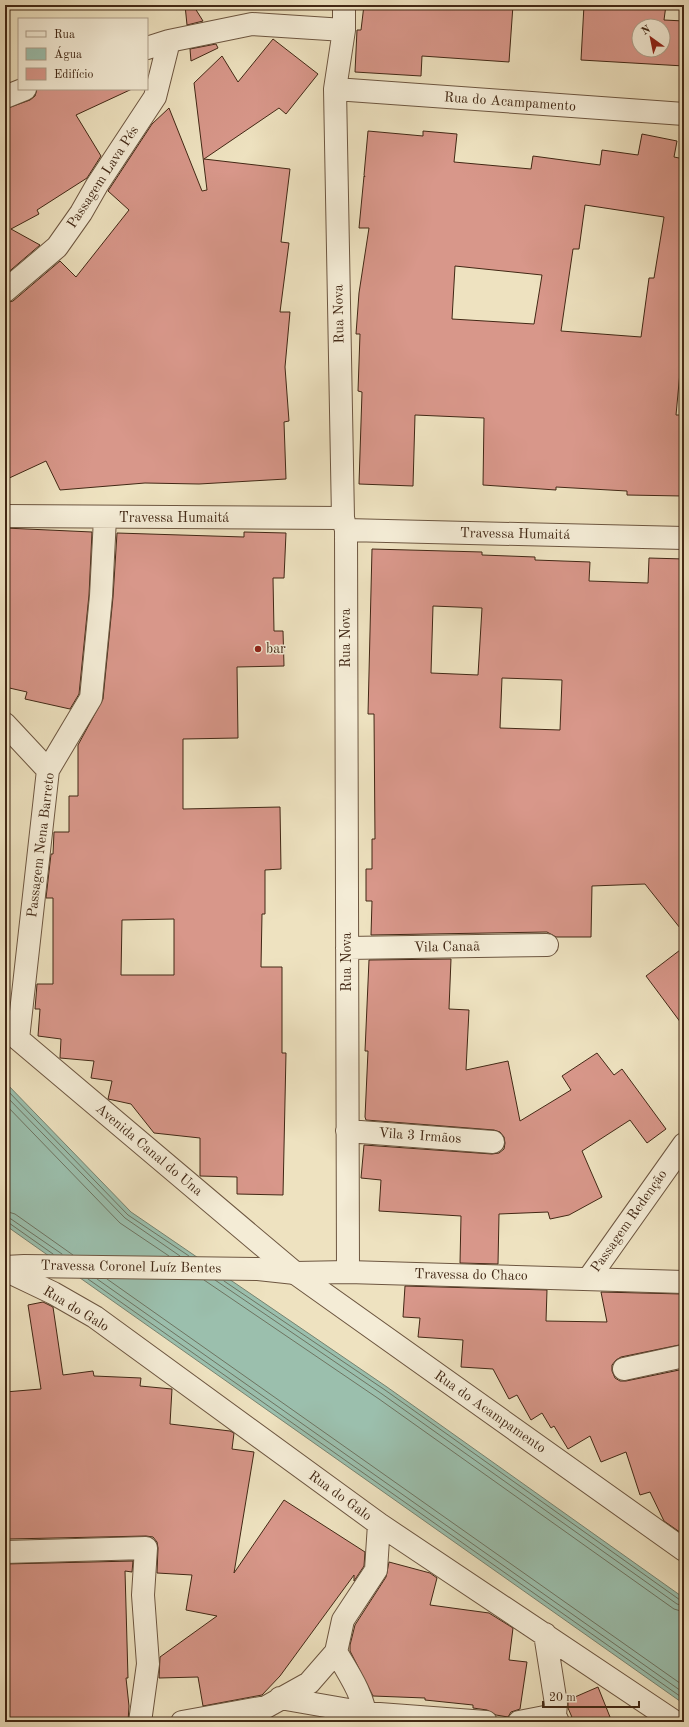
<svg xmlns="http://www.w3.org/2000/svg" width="689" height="1727" font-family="'Old Standard TT',serif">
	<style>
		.water { fill: #9bbfad; stroke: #778370 }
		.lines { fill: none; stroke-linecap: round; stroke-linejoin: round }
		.shore { stroke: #6e7461; stroke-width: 1 }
		.building { fill: #d8978a; stroke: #422815; fill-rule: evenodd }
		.minor-casing { stroke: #6d5640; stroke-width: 24 }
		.tertiary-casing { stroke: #6d5640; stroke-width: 24 }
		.minor { stroke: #f4ecd6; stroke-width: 22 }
		.tertiary { stroke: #f4ecd6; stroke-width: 22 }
		.poi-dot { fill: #8f2418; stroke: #f4ecd6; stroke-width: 1.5 }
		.labels { text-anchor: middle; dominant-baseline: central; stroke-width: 3; stroke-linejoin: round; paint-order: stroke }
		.street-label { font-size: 14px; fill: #422815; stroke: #f4ecd6 }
		.poi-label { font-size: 14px; fill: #422815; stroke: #f4ecd6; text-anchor: start }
	</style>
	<rect width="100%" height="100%" fill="#eee2c0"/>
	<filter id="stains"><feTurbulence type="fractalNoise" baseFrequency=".005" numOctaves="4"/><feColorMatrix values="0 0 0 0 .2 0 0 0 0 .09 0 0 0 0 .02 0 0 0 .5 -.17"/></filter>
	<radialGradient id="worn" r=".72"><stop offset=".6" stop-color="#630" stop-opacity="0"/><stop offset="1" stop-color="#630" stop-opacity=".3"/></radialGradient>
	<path class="water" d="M5,1082l126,130 256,175 297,211v106l-679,-479z"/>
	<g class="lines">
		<path class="shore" d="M5,1088l123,127 61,41
			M5,1095l120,123 55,38
			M5,1104l115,119 49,33
			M5,1211l10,3 58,41
			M5,1217l6,2 51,35
			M5,1222l4,1 44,31
			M88,1279l596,420
			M97,1279l587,414
			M107,1279l577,407
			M204,1280l175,119 295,210 10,3
			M215,1280l167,114 295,210 7,2
			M224,1281l161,109 295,210 4,1"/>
	</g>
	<path class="building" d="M185,5h8l10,16 -16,4z
		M364,5h149l-4,57 -87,-6 -1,20 -66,-4 2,-42h4z
		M584,5h82l-2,15 20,1v45l-103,-6zM639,26h24v24h-24z
		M273,39l45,35 -32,40 -7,-6 -75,51 86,10 -9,73 8,1 -9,69h10l-5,55 4,54 -5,1 2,57 -87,5 -54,-1 -85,7 -14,-29 -41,19v-177l8,-2 47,-40 16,16 53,-67 -21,-19 44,-67 17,-16 33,83 5,-1 -13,-107 28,-27 16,26z
		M216,44l2,4 -27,13 -1,-12z
		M37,89h95l-56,26 25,41 -14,22 -50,32 2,4 -28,15 29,16 -35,30v-166l25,-9 5,-4z
		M368,131l55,5v-5l34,3 -3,28 77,7 2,-13 67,9 2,-15 36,5 4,-21 35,7 -3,16 10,2v170l-8,86h7l-1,81 -55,-1v-4l-71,-4v3l-73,-5 1,-67 -69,-3 -2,71 -54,-2 3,-92 -4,-1 2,-57h-4l3,-41 10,-65h-10l5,-52 1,1 -1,-2zM585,205l79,12 -10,61h-5l-8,59 -80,-6 12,-82h6zM455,266l87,9 -8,49 -82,-5z
		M5,528l87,4 -3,63 -10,99 -9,15 -45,-10 2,-7 -22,-5z
		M244,532l42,1 -2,45h-11l1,53h9l1,35 -47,1 1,71 -55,1v70l97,-2 1,62 -16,1v44h-3l-1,53h21v86h4l-3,142 -46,-1v-17l-37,-1v-38l-46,-5 -23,-29 -23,-5 4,-18 -21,-3 3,-17 -34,-3 1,-19 -23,-3 2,-27h-5l2,-25h16v-86h-7l5,-44h2l1,-22h15v-36h9v-51l25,-46 10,-102 4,-64 127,4zM174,919v56h-53l1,-55z
		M372,549l110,3v3l53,2v3l55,2 -1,19 59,2 1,-25 35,1v374l-39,-49 -53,2 -1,51h-35l-9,-5 -176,3 1,-34h-6v-32h6v-30h3l-1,-125h-6zM433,606l49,2 -4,67 -47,-2zM502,678l60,2 -2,50 -60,-2z
		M684,947v80l-38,-51z
		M451,959l-2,50 20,1 -3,60 42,-9 12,60 51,-31 -9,-14 35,-23 17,22 8,-6 44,60 -19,14 -17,-23 -48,31 20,46 -33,18 -19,4 -2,-7 -49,2 -1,50 -38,-1 1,-47 -82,-5 2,-31 -20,-2 3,-33 128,9 7,-1 5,-4 1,-6 -1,-6 -4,-5 -6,-2 -128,-10 -1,-3 3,-66h-3l4,-91z
		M405,1286l142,4 -1,31 61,1 -6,-30 81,2 2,50 -63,13 -5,3 -4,5v6l3,7 5,3h6l58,-12v166l-20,-14 -14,-29 -10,3 -14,-43 -25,10 -11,-26 -22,13 -14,-23 -3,2 -9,-15 -11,7 -14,-25 -8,4 -16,-30 -32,-2 2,-27 -45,-3 2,-19 -17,-1z
		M43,1302l10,5 10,68 30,-4 1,5 47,2 -1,8 32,3 -2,35 60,7 4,2 -2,16 22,3 -20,121 50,-73 81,52 -1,14 -10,15v-6l-74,101 -18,19 -59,11 -5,-29 -39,1 1,-21 57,-41 -31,-6 6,-35 -35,-2 1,-25 -1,-6 -4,-5 -7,-1 -137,3v-45l-2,-18h-2v-30h4l-4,-54 36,-3 -13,-84z
		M133,1561l-1,11 -7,-1 3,107h-2l3,28 -1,16h-123v-158z
		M389,1562l41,11 7,5 -7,27 59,8 24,15 -4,32 18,2 -7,47 -9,3 -3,5 -12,-2 -9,-5 -14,-2v-3l-48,-5v-2l-52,-2 -23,-45v-6l5,-20 31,-48z
		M598,1687l14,35h-38l-6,-14v-8z"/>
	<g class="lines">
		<defs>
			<path id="minor" d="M344,5v25l-9,59 8,429 3,12 2,742
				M147,48l22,-7 83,-17 92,6
				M335,89l349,25
				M5,97l20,-8
				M5,291l52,-44 24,-34 16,-28 58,-88 14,-56
				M5,516l338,2
				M346,530l338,8
				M5,724l43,46
				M347,948l200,-3
				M5,1025l13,14 277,234 389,277
				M18,1039l30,-269 43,-72 10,-102 4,-78
				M347,1131l146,11
				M5,1270l48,23 42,24 284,207 296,198
				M589,1278l95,-134
				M624,1369l60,-13
				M5,1552l141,-4 -3,47 5,69 -8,58
				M545,1634l11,70 -1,11 3,7
				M280,1698l86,15 120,9
				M182,1722l84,-15 43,-24 27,-31
				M366,1722c0,-23 -18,-50 -30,-70l7,-32 33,-50 3,-46
				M519,1722l36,-7"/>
			<path id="tertiary" d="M5,1267l19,-1 234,3 37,4 53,-1 336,10"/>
		</defs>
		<use href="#minor" class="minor-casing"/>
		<use href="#tertiary" class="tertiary-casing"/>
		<use href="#minor" class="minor"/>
		<use href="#tertiary" class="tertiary"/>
	</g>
	<circle class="poi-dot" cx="258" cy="649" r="4"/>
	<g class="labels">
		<g class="street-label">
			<text transform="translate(510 102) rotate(4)">Rua do Acampamento</text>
			<text transform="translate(103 177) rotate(-57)">Passagem Lava Pés</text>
			<text transform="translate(339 314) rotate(-91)">Rua Nova</text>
			<text x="174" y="518">Travessa Humaitá</text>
			<text transform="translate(515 534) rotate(1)">Travessa Humaitá</text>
			<text transform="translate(346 638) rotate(-90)">Rua Nova</text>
			<text transform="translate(41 845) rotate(-83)">Passagem Nena Barreto</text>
			<text transform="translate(447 947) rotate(-1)">Vila Canaã</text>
			<text transform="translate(347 962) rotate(-90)">Rua Nova</text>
			<text transform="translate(420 1136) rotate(4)">Vila 3 Irmãos</text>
			<text transform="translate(149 1150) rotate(40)">Avenida Canal do Una</text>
			<text transform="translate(629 1221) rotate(-55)">Passagem Redenção</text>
			<text transform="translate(131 1267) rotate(1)">Travessa Coronel Luíz Bentes</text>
			<text transform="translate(471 1275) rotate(1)">Travessa do Chaco</text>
			<text transform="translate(76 1309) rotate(31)">Rua do Galo</text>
			<text transform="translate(490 1412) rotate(35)">Rua do Acampamento</text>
			<text transform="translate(340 1496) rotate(36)">Rua do Galo</text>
		</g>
		<g class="poi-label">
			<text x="266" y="649">bar</text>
		</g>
	</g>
	<rect width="689" height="1727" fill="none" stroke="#eee2c0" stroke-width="20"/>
	<rect x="6" y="6" width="677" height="1715" fill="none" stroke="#422815" stroke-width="2"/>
	<rect x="10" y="10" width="669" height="1707" fill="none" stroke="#422815"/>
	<rect x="18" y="18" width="130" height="72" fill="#f4ecd6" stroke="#ad9e89"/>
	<rect x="26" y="31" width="20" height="6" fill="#f4ecd6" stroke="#ad9e89"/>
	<text x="54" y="38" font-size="12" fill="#422815">Rua</text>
	<rect x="26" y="48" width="20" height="12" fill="#9bbfad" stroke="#ad9e89"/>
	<text x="54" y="58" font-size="12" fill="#422815">Água</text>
	<rect x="26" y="68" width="20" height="12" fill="#d8978a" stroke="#ad9e89"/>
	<text x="54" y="78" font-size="12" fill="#422815">Edifício</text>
	<g transform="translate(651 38) rotate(327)"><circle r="19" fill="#f4ecd6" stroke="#ad9e89"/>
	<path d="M0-3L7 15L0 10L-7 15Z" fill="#8f2418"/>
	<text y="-6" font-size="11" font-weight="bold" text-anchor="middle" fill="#422815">N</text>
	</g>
	<path d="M543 1701v6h96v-6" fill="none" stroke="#422815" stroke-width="2"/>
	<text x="549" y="1701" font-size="12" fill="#422815" stroke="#f4ecd6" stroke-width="3" paint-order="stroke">20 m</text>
	<rect width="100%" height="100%" filter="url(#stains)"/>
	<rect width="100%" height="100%" fill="url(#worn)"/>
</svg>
